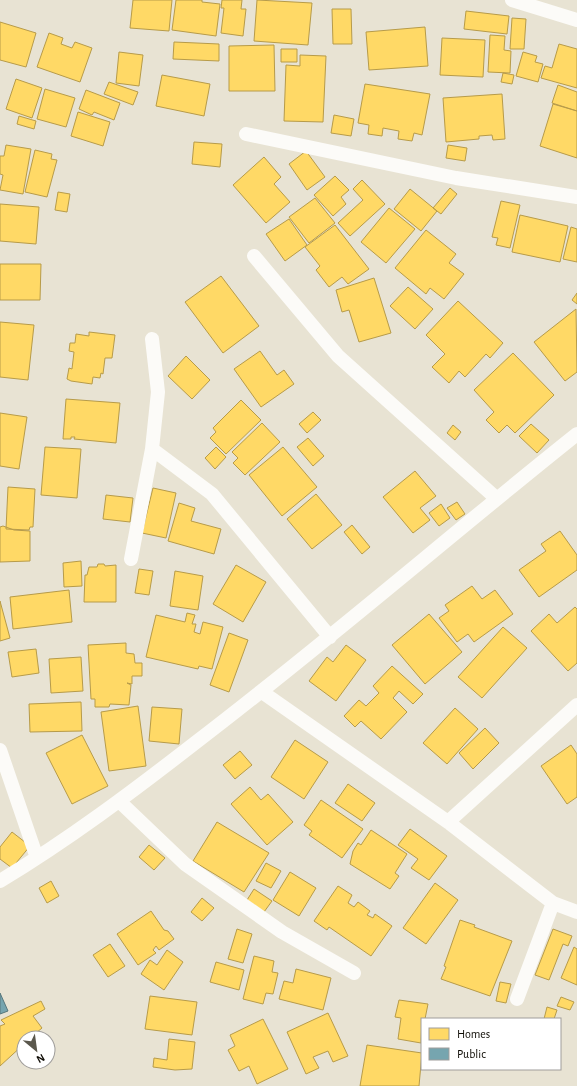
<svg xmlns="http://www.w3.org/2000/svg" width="577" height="1086" font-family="'Alegreya Sans',sans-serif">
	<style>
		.homes { fill: #ffd966; stroke: #b79b49 }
		.public { fill: #76a5af; stroke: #57777c }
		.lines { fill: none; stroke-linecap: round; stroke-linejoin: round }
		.street { stroke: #fcfbf8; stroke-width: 14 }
	</style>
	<rect width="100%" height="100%" fill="#e8e3d3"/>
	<path class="homes" d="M133,0h39l-3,31 -39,-3z
		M176,0h26v2l18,2 -4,32 -44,-6z
		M222,0h20l-1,9h5l-3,27 -22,-3 3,-25h-3z
		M257,0l55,3 -4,42 -54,-4z
		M332,9h19l1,35h-19z
		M466,11l43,5 -2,18 -43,-5z
		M512,18l14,1 -2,30h-14z
		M0,22l36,11 -10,34 -26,-7z
		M425,27l3,39 -59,4 -3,-38z
		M49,33l14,5 -2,6 11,4 3,-6 17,6 -12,34 -43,-15z
		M490,35l15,1 -1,14 7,1 -1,22 -22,-1z
		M442,38l43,2 -2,37 -43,-2z
		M174,42l45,2v17l-46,-2z
		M559,44l18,5v39l-36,-10 4,-12 7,2z
		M274,45l1,46h-46v-45z
		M281,49h16v13h-16z
		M119,52l24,3 -4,31 -23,-3z
		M523,52l14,4 -2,6 8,2 -5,18 -22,-6z
		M300,55l26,1 -3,66 -39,-1 2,-56 14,1z
		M503,73l11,2 -2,9 -11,-2z
		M162,75l48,9 -6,32 -48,-10z
		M16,79l26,9 -10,30 -26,-9z
		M109,82l29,10 -5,13 -29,-11z
		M365,84l65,10 -8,41 -8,-2 -2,8 -14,-2 1,-8 -16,-3 -1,8 -14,-2 1,-9 -11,-2z
		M558,85l19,7v19l-25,-8z
		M45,89l30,9 -9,29 -29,-8z
		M86,90l34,13 -6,17 -20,-8 -2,3 -13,-6z
		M502,94l3,45 -12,1 -1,-5 -13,1v3l-33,3 -3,-44z
		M553,104l24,7v47l-37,-12z
		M78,112l32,10 -7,24 -32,-10z
		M334,115l20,4 -3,17 -20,-3z
		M19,116l17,5 -2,8 -17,-5z
		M194,142l28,2 -2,23 -28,-3z
		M6,145l25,4 -8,45 -23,-4 3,-15 -3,-1v-18h4z
		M448,145l19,3 -2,13 -19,-3z
		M35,150l17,4 -1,5 6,1 -10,37 -22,-5z
		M306,151l19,26 -18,13 -18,-26z
		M264,157l17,20 -7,7 16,18 -24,21 -33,-38z
		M335,176l14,14 -8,7 5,7 -13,12 -19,-21z
		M362,180l23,24 -35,32 -12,-13 25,-23 -10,-11z
		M450,188l7,6 -16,20 -8,-6z
		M410,189l27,22 -16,20 -27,-22z
		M58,192l12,2 -3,18 -12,-2z
		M315,198l20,25 -26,20 -20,-26z
		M501,201l19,4 -10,43 -14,-3 2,-7 -6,-1z
		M0,204l39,3 -3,37 -36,-3z
		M389,208l26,21 -29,34 -25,-21z
		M520,215l48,11 -8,36 -48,-10z
		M289,219l18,26 -22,16 -19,-27z
		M335,225l34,44 -21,15 -6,-7 -13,10 -13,-17 4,-4 -15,-19z
		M571,227l6,2v33l-14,-3z
		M426,230l30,24 -7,9 15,11 -20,25 -14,-11 -4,6 -31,-26z
		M0,264h41l-1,36h-40z
		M221,276l38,50 -36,27 -38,-51z
		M374,278l17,55 -32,9 -10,-32 -7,2 -6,-22z
		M408,287l25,22 -18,20 -25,-23z
		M577,293v11l-5,-4z
		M458,301l45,42 -13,15 -4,-4 -21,23 -6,-6 -10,12 -17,-16 13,-13 -19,-19z
		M576,309l1,63 -12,9 -31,-39z
		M0,322l34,3 -6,55 -28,-3z
		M89,332l26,3 -3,23h-7l-2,16 -2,-1 -1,5 -7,-1 -1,7 -21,-3 -4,-2 2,-11 3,1 2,-17 -5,-1 1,-8h5l1,-9 13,2z
		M260,351l17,24 7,-5 10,14 -33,23 -27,-38z
		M513,353l41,42 -39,38 -8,-8 -8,8 -13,-13 8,-8 -20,-22z
		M186,356l24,24 -18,19 -24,-23z
		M66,399l54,4 -4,40 -42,-4 1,-2h-4v2h-8z
		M241,400l20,20 -35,34 -16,-16 6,-6 -3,-4z
		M313,412l8,8 -14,13 -8,-9z
		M0,413l27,4 -8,52 -19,-3z
		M262,423l18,19 -35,33 -12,-12 5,-5 -6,-6z
		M531,424l18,16 -12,13 -18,-17z
		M453,425l8,7 -6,8 -8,-7z
		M308,438l16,18 -11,10 -16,-19z
		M45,447l36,2 -4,49 -36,-3z
		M216,447l10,10 -11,12 -10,-11z
		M283,447l34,40 -35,29 -33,-41z
		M415,471l21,25 -16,12 10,12 -17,13 -30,-36z
		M8,487l27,2 -2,38h-3l-1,3 -23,-1z
		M153,488l23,5 -10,45 -24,-5z
		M316,494l26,31 -30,24 -25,-30z
		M106,495l27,3 -3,24 -27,-3z
		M457,502l8,12 -9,6 -9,-12z
		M179,503l16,5 -4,13 30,8 -7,25 -46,-13z
		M441,504l9,14 -11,8 -10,-13z
		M352,525l18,22 -8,7 -18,-22z
		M3,526l11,4 16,1v30l-30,1v-35z
		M560,531l17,24v15l-38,27 -20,-27 27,-19 -5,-7z
		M81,561l1,25 -18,1 -1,-24z
		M98,564h6l1,2 11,-1v37h-32l1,-27h2l2,-8h8z
		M236,565l30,17 -23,40 -30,-18z
		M139,569l14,2 -4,24 -14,-2z
		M175,571l28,5 -5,34 -28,-4z
		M472,586l10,13 13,-9 18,24 -39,28 -6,-8 -11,8 -18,-24 10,-7 -4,-6z
		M69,590l3,32 -59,7 -3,-32z
		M0,601l10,37 -10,3z
		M575,607l2,2v54l-9,8 -37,-40 18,-17 8,9z
		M187,613l8,2 -3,9h4l-2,8 6,2 3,-12 20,5 -11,42 -13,-3 -1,3 -52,-12 10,-42 29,7z
		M429,614l33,38 -37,32 -33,-39z
		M503,627l24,21 -45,50 -24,-21z
		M229,633l19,7 -19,52 -19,-7z
		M126,643v10l8,1 1,9h7v13h-10v8l-5,-1 4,2 -2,20 -19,-1 -1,3h-14v-8h-4l-3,-54z
		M346,645l20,15 -30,41 -27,-20 18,-24 6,5z
		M36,649l3,24 -27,4 -4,-25z
		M81,657l2,34 -32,2 -2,-34z
		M392,666l31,28 -10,10 -14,-13 -6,7 14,14 -26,27 -20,-18 -6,6 -11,-11 15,-16 7,6 13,-13 -6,-7z
		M81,702l1,29 -52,1 -1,-28z
		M138,706l8,60 -37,5 -8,-59z
		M152,707l30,2 -3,35 -30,-3z
		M455,708l23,21 -31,35 -24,-21z
		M485,728l14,15 -26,26 -14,-16z
		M82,735l26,51 -36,18 -26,-51z
		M295,740l33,22 -24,37 -33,-22z
		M571,745l6,9v43l-10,7 -26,-38z
		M240,751l12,14 -17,14 -12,-14z
		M348,784l27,19 -13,18 -27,-18z
		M250,787l11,13 7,-6 25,28 -26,23 -36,-41z
		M321,800l42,29 -21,29 -33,-23 3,-4 -8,-6z
		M217,822l52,31 -25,39 -51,-31z
		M410,829l37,27 -18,24 -18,-12 7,-9 -20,-14z
		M371,830l36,24 -12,19 4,3 -9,13 -40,-25 3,-13 5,-8 3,2z
		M12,832l18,14 -18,22 -12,-9v-12z
		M149,845l16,13 -11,12 -15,-13z
		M266,863l15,8 -10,17 -15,-7z
		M290,872l26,16 -17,28 -26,-16z
		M51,881l8,15 -12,7 -8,-15z
		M435,883l23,17 -32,44 -23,-16z
		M338,886l14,9 -4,8 6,4 4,-5 12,9 -3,4 6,3 2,-4 17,12 -21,30 -42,-29 -2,3 -13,-9z
		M254,889l18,12 -8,11 -17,-12z
		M202,898l12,10 -12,13 -11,-9z
		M151,911l13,19 4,1 6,8 -15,11 -3,-4 -3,4 3,3 -18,12 -21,-31z
		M460,920l15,5 -1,2 38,14 -22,55 -49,-17 5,-12 -2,-1z
		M237,929l15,5 -9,29 -15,-4z
		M553,929l19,7 -4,10 -5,-2 -14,36 -14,-5z
		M110,944l15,22 -17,11 -15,-22z
		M574,947l3,2v36l-16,-7z
		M167,950l16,12 -19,28 -23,-16 9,-14 7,5z
		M254,956l20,5 -2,11 6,1 -5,21 -7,-1 -3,11 -20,-5z
		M216,962l28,8 -5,20 -29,-8z
		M296,969l35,9 -8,32 -44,-11 5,-18 9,2z
		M500,982l11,2 -5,19 -10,-2z
		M150,996l47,6 -5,33 -47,-6z
		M561,997l13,5 -4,8 -13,-4z
		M399,1000l29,4 -3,15h-3l-1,24 -23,-4 3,-21 -6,-1z
		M41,1001l4,8 -12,7 9,12 -12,10h-6v6l-24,22v-40l5,-2 -4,-4z
		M547,1007l10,3 -3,9h-10z
		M328,1013l20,43 -15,6 -5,-11 -15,6 6,11 -13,6 -19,-42z
		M263,1019l25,50 -31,15 -8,-18 -10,5 -11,-21 7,-4 -5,-11z
		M169,1039l26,3 -3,27 -17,1 -22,-3 1,-9 13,2z
		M367,1045l55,8 -3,33h-59z"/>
	<path class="public" d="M0,993l8,18 -8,3z"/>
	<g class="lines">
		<path class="street" d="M512,0l65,20
			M246,134l210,44 121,19
			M254,256l84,100 158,142
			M152,449l60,45 118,143
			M131,559l21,-110 6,-57 -6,-53
			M262,692l186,130 105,81 24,9
			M0,750l37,108
			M119,801l66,63 97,68 72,41
			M448,822l129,-117
			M0,881c68,-41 132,-89 195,-138 130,-99 254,-207 382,-309
			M517,999l36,-96"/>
	</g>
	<rect x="421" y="1018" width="140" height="52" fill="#ffffff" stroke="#9f9d9b"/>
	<rect x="429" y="1028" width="20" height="12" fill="#ffd966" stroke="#9f9d9b"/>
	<text x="457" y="1038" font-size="12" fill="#0e0b04">Homes</text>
	<rect x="429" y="1048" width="20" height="12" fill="#76a5af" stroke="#9f9d9b"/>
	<text x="457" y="1058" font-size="12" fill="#0e0b04">Public</text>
	<g transform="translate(36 1050) rotate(151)"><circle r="19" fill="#ffffff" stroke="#9f9d9b"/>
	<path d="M0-3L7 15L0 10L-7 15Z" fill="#5a574c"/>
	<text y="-6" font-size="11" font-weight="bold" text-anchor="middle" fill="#0e0b04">N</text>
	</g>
</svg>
